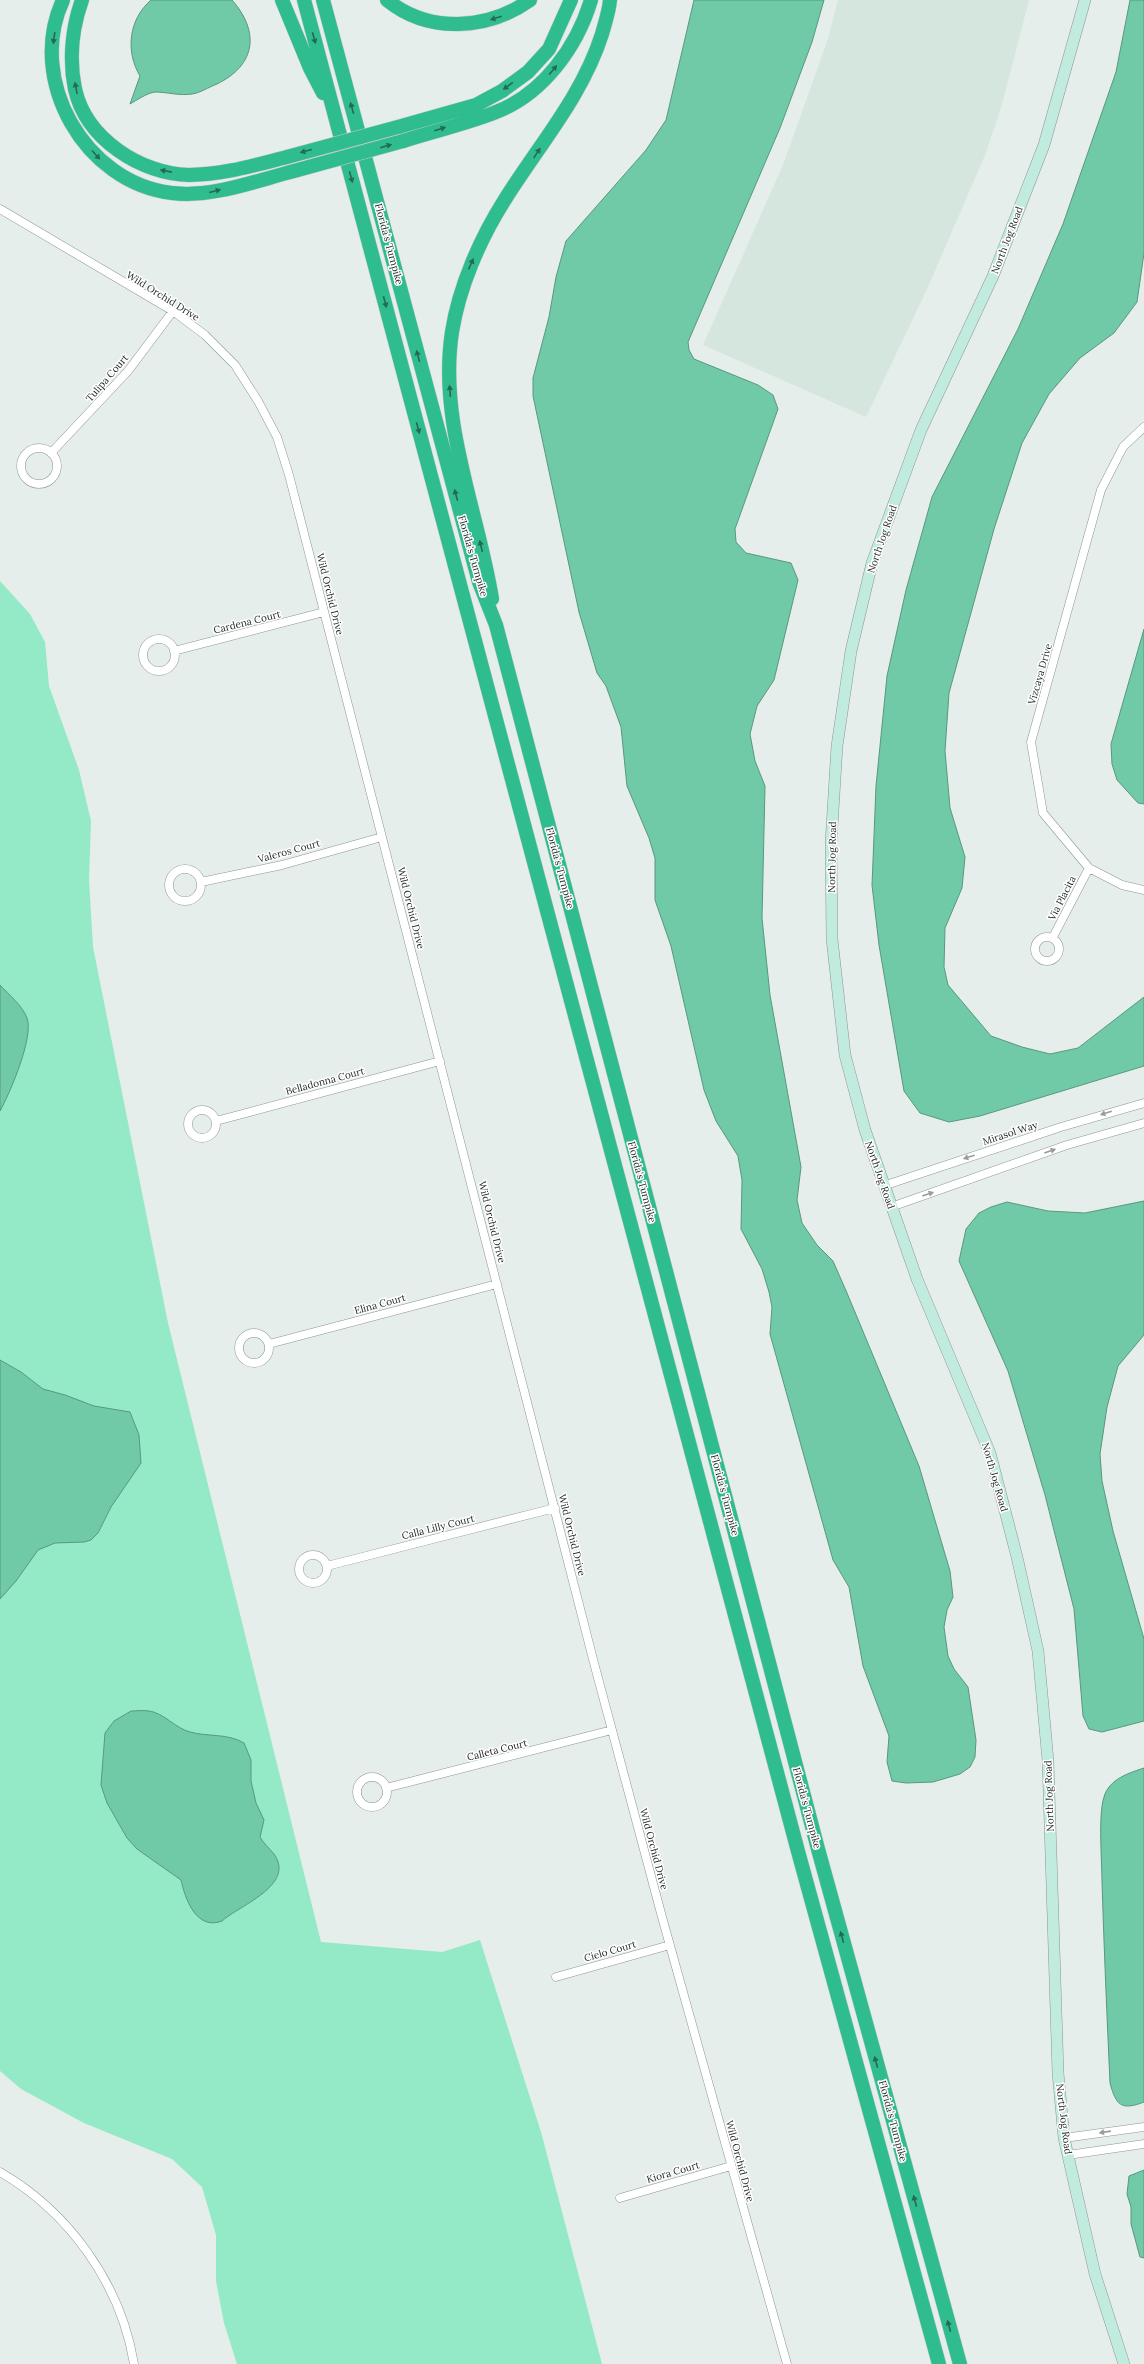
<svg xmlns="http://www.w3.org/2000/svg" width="1144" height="2364" font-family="Lora,serif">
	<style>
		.built { fill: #d4e6de }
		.green { fill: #94e9c6 }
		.water { fill: #71caa7; stroke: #58987f }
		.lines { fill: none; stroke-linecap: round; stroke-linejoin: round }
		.street-casing { stroke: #8e9692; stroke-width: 9 }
		.secondary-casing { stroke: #8e9692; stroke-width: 12 }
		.highway-casing { stroke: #c9caca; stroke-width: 15 }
		.street { stroke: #fff; stroke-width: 8 }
		.secondary { stroke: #c1ebde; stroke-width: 11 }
		.highway { stroke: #2fbd90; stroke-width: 14 }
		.highway-bridge-casing { stroke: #c9caca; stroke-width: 15; stroke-linecap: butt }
		.highway-bridge { stroke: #2fbd90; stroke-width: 14 }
		.oneway { fill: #266853 }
		.oneway2 { fill: #9a9c9b }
		.labels { text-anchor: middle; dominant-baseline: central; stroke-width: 3; stroke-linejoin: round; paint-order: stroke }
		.street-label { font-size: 10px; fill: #1f2221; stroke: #fff }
	</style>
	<rect width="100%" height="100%" fill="#e5eeea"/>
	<path class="built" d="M838,0h191l-28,108 -16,47 -57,132 -62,130 -163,-72 80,-180 45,-126z"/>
	<path class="green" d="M0,581l30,33 15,28 4,44 30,84 12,51 -2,59 4,67 75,376 153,619 121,10 38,-12 61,192 61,232h-365l-13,-41 -8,-42v-46l-14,-48 -30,-28 -88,-36 -63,-34 -21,-18z"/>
	<path class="water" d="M151,0h81c28,32 24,65 -15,84 -8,3 -17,9 -25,10 -13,2 -25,-2 -37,-2 -8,1 -18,8 -25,12l10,-28c-15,-25 -11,-57 11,-76z
		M694,0h130l-12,42 -32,86 -92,214 1,8 5,9 64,26 15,10 5,14 -43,120 1,13 10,11 45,10 7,17 -24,100 -17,26 -7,28 5,27 10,25 -3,132 8,77 31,172 -4,33 5,23 15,22 16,16 14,32 72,173 31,105 3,26 -6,13 -3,17 4,29 6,13 14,18 8,53 -1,17 -5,10 -10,7 -27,8 -27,1 -14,-2 -5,-19 2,-26 -26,-70 -14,-79 -16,-27 -63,-226 2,-27 -3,-15 -7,-23 -21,-40 1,-49 -4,-24 -22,-35 -12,-31 -33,-144 -16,-46v-42l-6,-20 -22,-52 -6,-59 -15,-41 -9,-13 -18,-61 -46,-216v-18l16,-61 7,-40 10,-36 80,-91 20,-30z
		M1130,0h14v253l-7,49 -23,31 -34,25 -31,36 -27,49 -28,86 -45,164 -4,58 5,57 15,49 -3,31 -17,40 -1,39 4,18 43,51 31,11 28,7 28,-6 66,-51v69l-164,50 -31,6 -29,-9 -16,-22 -25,-146 -7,-60 4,-99 11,-110 19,-86 26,-93 86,-168 45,-105 53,-152z
		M1144,629v175l-6,-1 -21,-23 -5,-16 -1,-20z
		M0,985c9,10 22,20 27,33 7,19 -17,75 -27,93z
		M1144,1201v134l-26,31 -11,41 -7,47 2,27 11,50 31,108v82l-42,11 -13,-3 -6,-13 -9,-107 -29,-114 -37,-124 -49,-110 7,-32 13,-16 12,-6 16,-5 41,9 37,2z
		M0,1360l21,12 22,17 22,6 29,11 36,6 9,23 2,28 -30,44 -13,26 -7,7 -7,2 -29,1 -17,7 -22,31 -16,18z
		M131,1711c5,0 12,-1 18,0 15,2 26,17 41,21 18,5 37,1 54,11l7,17v21l5,22 8,17 -4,17c4,7 9,11 14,17 22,31 -34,51 -52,67 -26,10 -37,-23 -41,-41l-44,-31 -10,-11 -20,-35 -6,-18 4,-52 9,-12z
		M1144,1768v334c-23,9 -28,3 -34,-19 -3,-67 -6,-134 -8,-201 0,-20 -4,-67 2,-85 5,-18 25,-24 40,-29z
		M1144,2170v88l-4,-1 -9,-33v-17l-4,-13 2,-18z"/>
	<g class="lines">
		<defs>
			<path id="street" d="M0,209l173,102 32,24 30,30 23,36 19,36 12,38 305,1188 68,254 125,447
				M1144,427l-21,20 -22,43 -70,252 12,71 46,55 33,17 22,5
				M21 466a18 18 0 1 1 36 0a18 18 0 1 1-36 0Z
				M51,453l77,-82 45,-60
				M143 655a16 16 0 1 1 32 0a16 16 0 1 1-32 0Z
				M174,651l150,-39
				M169 885a16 16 0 1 1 32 0a16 16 0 1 1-32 0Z
				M201,882l81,-17 100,-28
				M1035 949a12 12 0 1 1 24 0a12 12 0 1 1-24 0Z
				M1053,937l36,-69
				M188 1124a14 14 0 1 1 28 0a14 14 0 1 1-28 0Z
				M216,1121l224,-60
				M883,1186l178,-59 83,-24
				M891,1207l176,-62 77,-22
				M239 1348a15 15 0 1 1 30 0a15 15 0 1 1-30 0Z
				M269,1344l228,-60
				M299 1569a14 14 0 1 1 28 0a14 14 0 1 1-28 0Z
				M327,1566l228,-58
				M357 1792a15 15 0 1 1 30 0a15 15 0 1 1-30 0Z
				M386,1788l226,-58
				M556,1977l114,-32
				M1064,2138l80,-11
				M1068,2155l76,-11
				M0,2172c69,40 121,112 134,192
				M620,2198l111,-32"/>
			<path id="secondary" d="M1085,0l-41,145 -51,131 -72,154 -49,133 -21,88 -14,95 -6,97 1,96 13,116 20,75 52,149 73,174 27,104 21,94 10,110 10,312 6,65 31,136 29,90"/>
			<path id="highway" d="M63,0c-37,80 22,183 109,193 40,5 83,-12 122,-22
				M82,0c-10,28 -13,60 -7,89 11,50 66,85 114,86 33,0 66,-10 98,-18
				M282,0l28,68 13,25
				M304,0l495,1855 140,509
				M323,0l156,582 17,43 322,1224 142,515
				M387,0c42,34 101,30 143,0
				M398,127l78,-22 26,-14 26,-19 21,-23 22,-49
				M403,141c31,-10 63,-17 93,-29 47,-18 81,-65 95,-112
				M492,599c-14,-88 -54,-177 -40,-267 7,-45 28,-93 52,-131 34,-55 78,-104 98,-167 3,-11 7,-22 8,-34"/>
		</defs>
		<use href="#street" class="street-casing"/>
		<use href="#secondary" class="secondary-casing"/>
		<use href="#highway" class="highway-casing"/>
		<use href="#street" class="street"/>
		<use href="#secondary" class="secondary"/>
		<use href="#highway" class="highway"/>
		<defs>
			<path id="highway-bridge" d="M287,157l111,-30
				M294,171l109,-30"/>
		</defs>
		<use href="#highway-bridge" class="highway-bridge-casing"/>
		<use href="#highway-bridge" class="highway-bridge"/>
	</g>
	<defs><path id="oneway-solid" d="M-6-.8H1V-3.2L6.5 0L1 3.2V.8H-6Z"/></defs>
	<g class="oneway">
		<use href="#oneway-solid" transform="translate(496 18) rotate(162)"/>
		<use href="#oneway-solid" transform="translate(54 38) rotate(98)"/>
		<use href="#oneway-solid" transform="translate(314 38) rotate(75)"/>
		<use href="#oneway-solid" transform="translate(553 70) rotate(-50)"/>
		<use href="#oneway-solid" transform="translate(508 86) rotate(144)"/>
		<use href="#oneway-solid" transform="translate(76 88) rotate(-101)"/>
		<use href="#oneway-solid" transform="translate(352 108) rotate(-105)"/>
		<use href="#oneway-solid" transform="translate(440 129) rotate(-17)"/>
		<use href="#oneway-solid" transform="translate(386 146) rotate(-16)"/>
		<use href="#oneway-solid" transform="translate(306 151) rotate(165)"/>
		<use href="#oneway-solid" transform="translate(537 153) rotate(-56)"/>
		<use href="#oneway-solid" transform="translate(96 155) rotate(48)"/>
		<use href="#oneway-solid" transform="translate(166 171) rotate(-169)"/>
		<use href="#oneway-solid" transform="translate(351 177) rotate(75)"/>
		<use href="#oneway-solid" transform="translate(215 191) rotate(-14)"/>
		<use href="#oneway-solid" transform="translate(471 264) rotate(-66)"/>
		<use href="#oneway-solid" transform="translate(385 302) rotate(75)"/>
		<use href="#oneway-solid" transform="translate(418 356) rotate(-105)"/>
		<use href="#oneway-solid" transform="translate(450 391) rotate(-94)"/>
		<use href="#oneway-solid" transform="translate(418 428) rotate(75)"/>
		<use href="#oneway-solid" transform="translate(456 495) rotate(-105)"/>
		<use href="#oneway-solid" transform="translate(481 546) rotate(-103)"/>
		<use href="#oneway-solid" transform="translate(842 1937) rotate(-105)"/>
		<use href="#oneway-solid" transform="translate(876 2062) rotate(-105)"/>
		<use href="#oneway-solid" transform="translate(915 2201) rotate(-105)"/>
		<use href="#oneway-solid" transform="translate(949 2326) rotate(-105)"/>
	</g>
	<g class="oneway2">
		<use href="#oneway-solid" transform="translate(1106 1113) rotate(163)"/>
		<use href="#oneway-solid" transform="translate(1050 1151) rotate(-19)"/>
		<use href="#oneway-solid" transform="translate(969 1157) rotate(162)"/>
		<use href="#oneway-solid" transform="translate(928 1194) rotate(-19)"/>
		<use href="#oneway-solid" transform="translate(1105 2132) rotate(172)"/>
	</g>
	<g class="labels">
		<g class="street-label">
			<text transform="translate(1007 240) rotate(-69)">North Jog Road</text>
			<text transform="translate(389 244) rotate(75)">Florida's Turnpike</text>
			<text transform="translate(163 296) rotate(32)">Wild Orchid Drive</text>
			<text transform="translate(107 378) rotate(-49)">Tulipa Court</text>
			<text transform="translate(882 539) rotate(-71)">North Jog Road</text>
			<text transform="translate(473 556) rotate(74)">Florida's Turnpike</text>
			<text transform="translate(330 594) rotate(76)">Wild Orchid Drive</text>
			<text transform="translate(247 622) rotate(-14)">Cardena Court</text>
			<text transform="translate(1040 674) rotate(-74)">Vizcaya Drive</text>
			<text transform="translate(289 851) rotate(-15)">Valeros Court</text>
			<text transform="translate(832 857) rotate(-89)">North Jog Road</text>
			<text transform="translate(560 868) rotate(75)">Florida's Turnpike</text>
			<text transform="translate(1062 898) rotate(-63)">Via Placita</text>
			<text transform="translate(411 908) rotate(76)">Wild Orchid Drive</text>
			<text transform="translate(325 1081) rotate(-15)">Belladonna Court</text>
			<text transform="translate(1010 1133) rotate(-18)">Mirasol Way</text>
			<text transform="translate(880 1175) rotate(71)">North Jog Road</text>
			<text transform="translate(642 1182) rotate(75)">Florida's Turnpike</text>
			<text transform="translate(492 1222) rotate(76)">Wild Orchid Drive</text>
			<text transform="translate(380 1304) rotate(-15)">Elina Court</text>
			<text transform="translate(995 1477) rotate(74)">North Jog Road</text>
			<text transform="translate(725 1495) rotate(75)">Florida's Turnpike</text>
			<text transform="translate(438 1527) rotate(-14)">Calla Lilly Court</text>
			<text transform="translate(572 1535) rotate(76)">Wild Orchid Drive</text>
			<text transform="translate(497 1750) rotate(-14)">Calleta Court</text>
			<text transform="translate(1049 1796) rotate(-92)">North Jog Road</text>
			<text transform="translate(807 1808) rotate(75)">Florida's Turnpike</text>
			<text transform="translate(654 1849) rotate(75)">Wild Orchid Drive</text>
			<text transform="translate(610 1951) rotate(-16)">Cielo Court</text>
			<text transform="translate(1064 2119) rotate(83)">North Jog Road</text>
			<text transform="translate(893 2121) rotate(75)">Florida's Turnpike</text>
			<text transform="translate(740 2161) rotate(75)">Wild Orchid Drive</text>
			<text transform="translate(673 2172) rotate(-16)">Kiora Court</text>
		</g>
	</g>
</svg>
